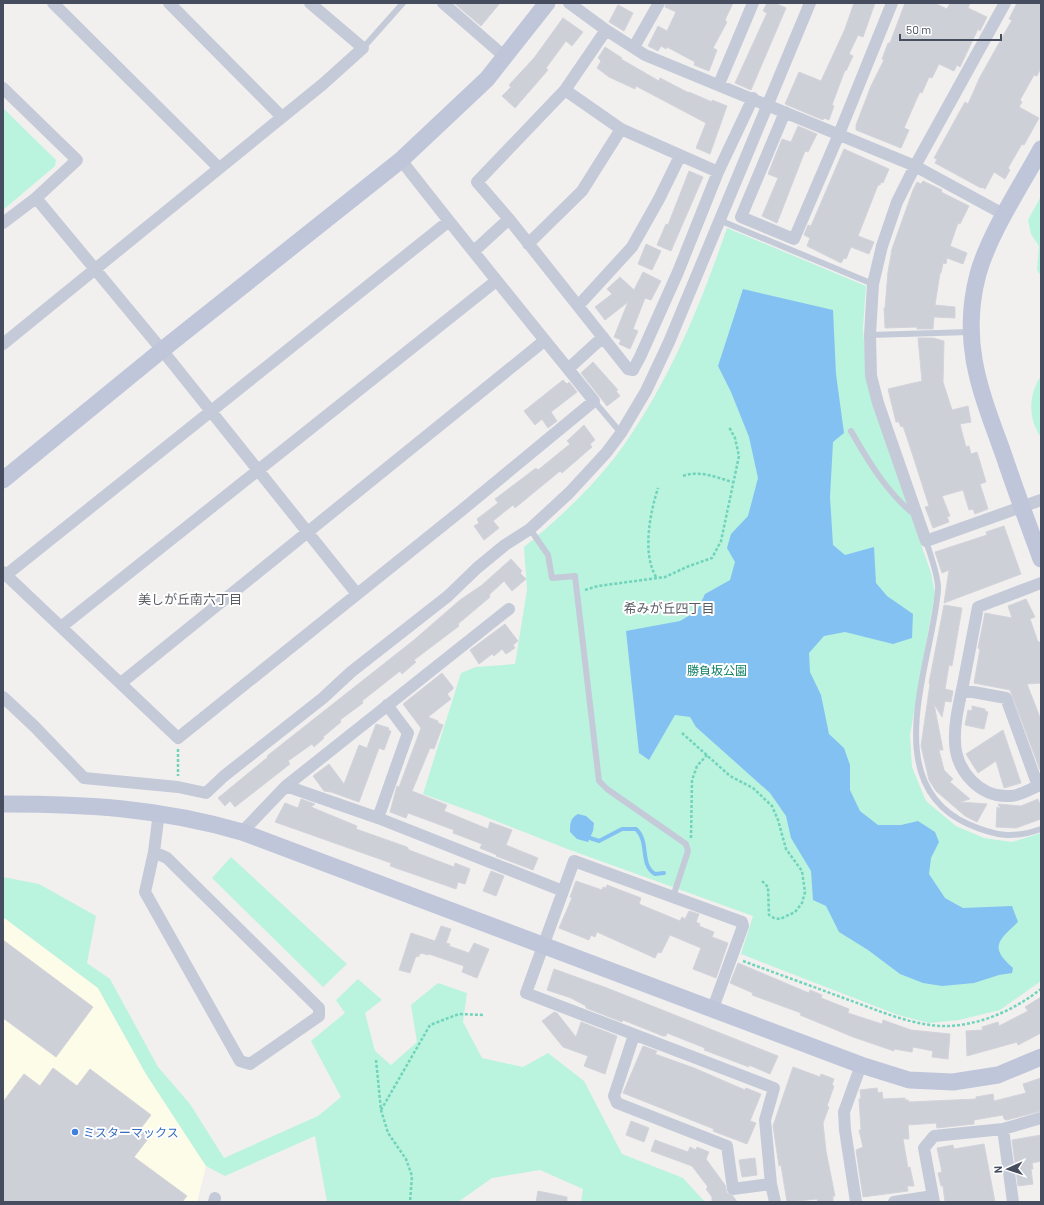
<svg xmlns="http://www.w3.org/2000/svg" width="1044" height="1205" font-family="Barlow,'Noto Sans JP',sans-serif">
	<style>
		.commercial { fill: #fdfce8 }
		.green { fill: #baf3de }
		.water { fill: #84c1f3 }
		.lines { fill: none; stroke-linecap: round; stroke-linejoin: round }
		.stream { stroke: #84c1f3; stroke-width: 4 }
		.building { fill: #ced0d7; stroke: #d3d3db }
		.path { stroke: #70d4bb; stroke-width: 2.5; stroke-dasharray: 3 2; stroke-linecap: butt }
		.lane { stroke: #c5cad8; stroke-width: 6 }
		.street { stroke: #c5cad8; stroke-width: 12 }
		.secondary { stroke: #c0c6da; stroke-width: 17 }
		.shop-dot { fill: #3f7fe0; stroke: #fff; stroke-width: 1.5 }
		.labels { text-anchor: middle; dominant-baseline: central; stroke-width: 4; stroke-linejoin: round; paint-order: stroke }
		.park-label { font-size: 12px; fill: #108164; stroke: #fff }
		.shop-label { font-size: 12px; fill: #366cbe; stroke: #fff; text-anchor: start }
		.neighbourhood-label { font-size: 13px; fill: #5b5d65; stroke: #fff }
	</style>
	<rect width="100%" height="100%" fill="#f2f0ef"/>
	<path class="commercial" d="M3,917l95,71 48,86 60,92 -9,36h-194z"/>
	<path class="green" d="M3,108l53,52 -1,6 -52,44z
		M1041,196v80l-4,-6 2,-24 -8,-12 -3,-14z
		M727,228l139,58 -3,42 3,43 7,35 58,167 4,20 -25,142 2,32 14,34 30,25 28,12 28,4 29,-9v148l-41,29 -41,10 -30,3 -31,-8 -157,-61 12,-38 -183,-66 -92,-36 -55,-20 38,-121 15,-6 39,-3 12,-74 -3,-43c36,-29 73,-64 100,-102 46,-66 77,-141 103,-217z
		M1041,376v61c-13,-18 -13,-42 0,-61z
		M231,857l116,107 -24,23 -111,-109z
		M3,877l36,7 57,32 -9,47 23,16 48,88 32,37 34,54 94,-42 23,-19 -30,-56 34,-28 -9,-13 22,-21 24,21 -17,13 10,38 16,14 26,-23 -6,-37 27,-22 29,10 -4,29 19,36 41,9 25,-14 36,28 38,73 61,24 22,24h-124l2,-13 -43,-19 -48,8 -34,24h-131l-12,-66 -90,40 -19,-10 -60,-92 -48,-86 -95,-71z"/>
	<path class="water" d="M743,289l90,21 3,64 8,59 -11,9 -3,55 3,48 12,10 29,-8 2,36 11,13 26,18 -1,24 -19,6 -48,-12 -21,4 -15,17 1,19 11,23 8,39 15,14 6,17v25l10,21 18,14h23l17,-4 17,11 4,10 -8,16 -2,16 16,24 18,10 49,-2 6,16c-20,19 -29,25 -5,46l-1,5 -13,2 -25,8 -32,3 -19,-3 -23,-9 -32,-24 -29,-18 -13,-26 -13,-6 -2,-29 -20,-33 -5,-22 -16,-23 -74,-66 -6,-10 -15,-2 -26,45 -10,-7 -13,-122 54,-10 17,-10 8,-17 25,-14 5,-18 -8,-14 4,-14 17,-18 10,-38 -9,-41 -18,-45 -13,-26z
		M578,814l8,2 8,7 -1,8 -5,11 -11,-3 -7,-7c0,-8 0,-14 8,-18z"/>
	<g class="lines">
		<path class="stream" d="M590,838l9,3 23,-12h14c14,13 3,35 19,45l9,-1"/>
	</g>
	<path class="building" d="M454,3h46l-19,23z
		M666,3h67l-8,17 2,2 -14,26 4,2 -8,21 -15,-6 1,-3 -28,-15 -1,2 -5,-3 -3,5 -10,-5 10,-20 9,5 9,-19 -11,-5z
		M767,3h8l11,5 -35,82 -16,-7 32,-70 -4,-2z
		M854,3h21l-12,34 -5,-2 -9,19 4,2 -7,15 -1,-1 -13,35 2,1 -5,14 -5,-2 -1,2 -38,-16 14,-32 22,9 24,-52z
		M905,3h29l13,6 3,-6h20l-2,5 19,9 -7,14 -2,-2 -18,38 -3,-2 -3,6 -15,-7 -7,14 -3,-1 -7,16 -2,-1 -2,4 -14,32 5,2 -8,18 -45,-18v-5l15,-39 13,-26 -2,-1 6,-16h2z
		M1017,3h24v65l-4,8 -3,-1 -14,25 2,2 -3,5 20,11 -15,27 -2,-1 -14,24 2,2 -5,9 -11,-7 -9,17 -3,-2 -1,1 -46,-25 2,-4 -3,-1 31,-56 3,2 12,-27 32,-57 -3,-1z
		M618,5l15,8 -9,18 -15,-9z
		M563,18l20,14 -11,14 -6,-5 -20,27 2,2 -33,38 -13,-12 9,-9 -2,-2 25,-27z
		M605,47l17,11 -1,1 38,22 1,-3 29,15v-1l23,10v-2l15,6 -17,48 -14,-6 10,-25 -70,-37 -1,3 -26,-12 -12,-9 4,-7 -3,-3z
		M798,126l19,8 -9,18 -3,-1 -28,72 -15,-7 16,-38 -10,-4 14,-35 9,3z
		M844,149l45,20 -6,14 -2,-1 -1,3h-2l-20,51 16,6 -5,12 -18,-7 -5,12 -2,-1 -3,5 -34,-17 3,-8 -6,-3 4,-10 3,1z
		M689,171l14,6 -32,74 -14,-6 9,-21 2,1z
		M923,181l19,9 -1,2 28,14 -9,18 -2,-1 -8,23 17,7 -4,11 -16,-6 -1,6 -3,-1 -2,10h-1l-5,32 20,2v11l-21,-1 -1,12h-16v-2l-32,1 -1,-20h1l3,-36 4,-23 21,-59 4,-8 4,2z
		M646,244l15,7 -9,19 -14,-6z
		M643,272l18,9 -10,19 -6,-2 -12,31 5,2 -8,18 -11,-5 2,-4 -7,-3 14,-35 -23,18 -10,-13 17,-13 -5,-5 13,-12 14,13z
		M918,338h15l11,3 -1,41 9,28 16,-4 3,16 -11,2 3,12 3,11 3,-1 2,8 6,-2 9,30 -6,2 8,25 -13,5 -2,-5 -4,1 -6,-20 -21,6 8,20 -3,1 2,5 -16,6 -8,-21 4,-1 -16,-50 -10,-30 -2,1 -2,-5h-3l-8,-33 34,-8z
		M593,362l25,28 -2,1 4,5 -13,10 -26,-33z
		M563,380l4,4 2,-2 8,10 -26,20 6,9 -9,7 -6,-9 -7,6 -11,-14z
		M584,425l11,15 -5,4 2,3 -30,26 -2,-2 -45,37 -2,-3 -20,16 6,7 -15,12 -10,-14 5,-3 -2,-4 21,-16 -3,-4 41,-31 2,2 32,-26 -3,-3z
		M1004,526l17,48 -77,29 5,-33 -7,3 -7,-21 52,-17 -1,-3z
		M511,559l11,12 -2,2 6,6 -14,12 -8,-10 -15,14 1,2 -32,27 1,2 -45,34 2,2 -14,12 -2,-3 -38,30 1,2 -23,17 1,2 -18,15 1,1 -10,9 -2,-3 -24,17 2,3 -55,43 -5,-6 -5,5 -7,-8 50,-41 -1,-1 147,-116 46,-40 22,-15z
		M1026,599l9,18 -5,2 8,23h3v41l-14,1 14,36 -1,50 -30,-80 -36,-7 6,-34 -2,-1 7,-35 27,5 -4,-12z
		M944,605l18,3 -10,58 -3,-1 -4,24 8,2 -2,11 -6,-1 -3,16 -8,-13 9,46h-4l5,20 9,9 -3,3 20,17 -10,3 27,2 -10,18 -12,-6 -29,-25 -7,-11 -8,-34 9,-62 -1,-1z
		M505,624l13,17 -5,4 2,3 -9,6 -4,-5 -8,7 -2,-2 -13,10 -9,-14z
		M442,673l11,14v2l-6,5 4,5 -23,18 10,4v2l5,2 -9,24 -4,-1 -18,43 35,14 -3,6 44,18 2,-7 22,8 -6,15 32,13 -5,12 -37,-14 1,-1 -17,-7 2,-4 -29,-11 1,-3 -46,-17 -2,5 -16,-6 7,-26 2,1 22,-59 -18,-24z
		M972,706l13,3v2l3,1 -4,17 -19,-4 3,-15 4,1z
		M376,724l13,4 -1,2 3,1 -7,19 -5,-2 -20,54 -28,-10 -7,-1 -11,-15 16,-12 15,20 15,-39 8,3z
		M1003,730l18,53 -17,5 -8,-27 -18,12 -12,-19z
		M301,799l14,5 -4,3 46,19 -1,3 51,18 2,3 45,17 1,-4 15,6 -5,15 -7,-2 -2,7 -20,-7 -46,-16 1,-3 -116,-41 10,-19 13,5z
		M1038,799l3,8v12l-25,9 -20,-1 1,-20 4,2 -3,-5 23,2z
		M491,871l13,5 -8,20 -13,-5z
		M576,881l26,9 1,-3 3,1 1,-3 34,13 -2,6 41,17 2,-4 3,2 4,-8 10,3 -3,8 4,2 -1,2 15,6 -2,5 16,6 -12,35 -23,-9 8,-21 -31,-13 -9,18 -3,-1 -3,6 -58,-26 -2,5 -4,-2 -2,5 -30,-12 13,-30 -2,-1z
		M441,926l10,3 -5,14 4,1 -1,2 20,7 5,-10 15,6 -12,29 -15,-6 2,-6 -35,-12 -1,1 -7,-2 -3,4 -2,-1 -6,17 -11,-3 12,-37 24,8z
		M3,940l90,67 -37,50 -53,-39z
		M738,963l71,30 1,-3 12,5 -1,3 28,11 -1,4 34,11 1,-4 28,10 39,4 -2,25 -16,-2 1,-6 -20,-4 -1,5 -18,-3v2l-41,-14 -53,-22 1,-2 -49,-18 1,-2 -23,-10z
		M554,969l53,19 171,68 -8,18 -21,-9v2l-45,-17 1,-2 -38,-15 -1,3h-3l-40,-16 -1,2 -36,-14v-2l-15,-8 -24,-8z
		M1041,997v36l-23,12 -1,-3 -50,14 -1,-25 17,-1 -1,-3 16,-5 1,4 29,-15 -3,-4z
		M554,1012l3,1 19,24 5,-15 36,14 -12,38 -21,-8 4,-10 -25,-9 -21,-26z
		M643,1046l14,5 -2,3 39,14 51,22 1,-2 15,6 -11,27 6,2 -9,21 -34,-13 1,-2 -91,-36z
		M793,1067l27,10 1,-3 13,5 -2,6 2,1 -7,20 2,1 -6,16 3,28 9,45h-2v6h-15l-1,-3 -30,3 -6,-37 -2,1 -6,-40z
		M53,1068l24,18 13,-17 61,46 -10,13 10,7 -17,22 53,39 -5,6h-179v-100l21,-28 16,12z
		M1041,1078v33l-34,9 -3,-1 -1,-4 -29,5v4l-37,4 -1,-5 -28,2 1,14h-6l5,29 2,-1 4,19h-7l1,5 -45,6 -7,-47 7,-3 -4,-17h2l-2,-31 2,-1 -1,-8 17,-2 1,5 4,-1 1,7 22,-1v2h3l1,2 67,-3v-2l17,-3 1,7 32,-8 -3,-9z
		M631,1121l18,7 -5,14 -18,-7z
		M1041,1135v26l-9,2 1,6h-2l2,15 -15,2 -6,-46z
		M655,1140l33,12 2,-5 6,3 1,-3 12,5 -3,7 19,26 2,8 6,3 4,6h-25v-5l-6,-8 2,-2 -16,-21 -41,-15z
		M984,1144l11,58h-50l-2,-16h-2l-3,-13 4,-1 -5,-24 16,-3 1,4z
		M755,1158l2,17 -15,2 -3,-17z
		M538,1191l29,6v5h-31z"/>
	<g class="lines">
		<path class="path" d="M683,476c16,-6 33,1 49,6
			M656,577c-14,-24 -6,-64 2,-89
			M585,590l13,-4 67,-9 24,-11 23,-8 9,-17 18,-85 -4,-18 -6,-11
			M682,733l48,43 23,12 19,18 6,14 8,29 16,22 3,21 -3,11 -7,9 -15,7 -6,-1 -5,-3 -1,-28 -7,-7
			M178,749v27
			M691,838l1,-58 5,-14 10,-11
			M743,961c35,13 71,26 106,39 31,11 66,27 100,26 34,-2 65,-16 92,-37
			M376,1060l5,50 7,23 18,26 6,17 -2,26
			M381,1110l49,-85 29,-11 25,1"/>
		<path class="lane" d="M363,48l40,-45
			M719,220l154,64
			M870,335l100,-3
			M594,401l27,32
			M851,431c17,30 37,63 64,84
			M530,529l18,26 4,23 23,-2 24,205 8,8 79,55 2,7 -15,46
			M926,541c4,13 13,36 12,49 -6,74 -61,193 30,234 27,12 45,15 73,5"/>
		<path class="street" d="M53,3l166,165
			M169,3l113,114
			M443,3l62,54
			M569,3l37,27 39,25 270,111 90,49
			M1005,3l-90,163 -18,36 -15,44 -9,38 -3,51 1,41 7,27 48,138 115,-41
			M606,30l-41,60 -88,92 32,37 119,150 5,1 7,-13 38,-85 40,-100 35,-74
			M634,47l25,-44
			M719,84l34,-81
			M3,88l74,72 -41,38 -33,25
			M565,90l56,39 97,43
			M785,112l-44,105 53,22 45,-105 53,-131
			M36,198l126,152 195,244
			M528,244l54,-53 39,-62
			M474,251l35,-32
			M579,305l53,-58 27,-48 21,-43
			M3,344l320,-260 40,-36 -53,-45
			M568,369l35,-32
			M3,572l175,166 284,-228 132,-109c-65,-80 -130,-160 -193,-241
			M6,575l443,-354
			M1041,583l-63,24c-5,26 -10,52 -15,78 -4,19 -9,38 -8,57 1,29 25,56 55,54 10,0 21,-8 31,-11
			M61,627l435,-346
			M121,683l423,-342
			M962,690l44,8 32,88
			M3,697l31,29 50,52 94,9 28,6 18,-17 99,-78 28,-26 97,-76 29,-28 28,-23 25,-16 39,-36 37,-40 15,-20 25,-42 23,-49 141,-339
			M286,786l92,32 185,73
			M378,818l30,-85 -21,-28
			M242,832l44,-46 223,-177
			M154,852l13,6 152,150v8l-69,48 -10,-3 -95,-169 9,-40 5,-40
			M713,1008l30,-82 -1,-4 -168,-61 -48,132 248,95 -9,32 6,64 4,18
			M634,1035l-20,61 3,7 110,43 6,43 38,-5
			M1003,1129l10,73
			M214,1202l1,-4
			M856,1202l-11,-72 -1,-18 17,-47
			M894,1202l39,-6
			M934,1202l-10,-54 10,-12 69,-7 38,-11"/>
		<path class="secondary" d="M1041,149c-20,37 -52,85 -63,125 -18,68 2,116 25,179 12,36 25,71 38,106
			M3,480l159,-130 239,-190 86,-81 60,-76
			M3,804c85,0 156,4 239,28l619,233 48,15 44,2 45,-7 43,-18"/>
	</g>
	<circle class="shop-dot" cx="75" cy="1132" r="4"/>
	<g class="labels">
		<g class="park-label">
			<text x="717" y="670">勝負坂公園</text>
		</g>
		<g class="shop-label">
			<text x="83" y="1132">ミスターマックス</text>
		</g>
		<g class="neighbourhood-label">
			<text x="190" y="599">美しが丘南六丁目</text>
			<text x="669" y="608">希みが丘四丁目</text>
		</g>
	</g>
	<rect width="1044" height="1205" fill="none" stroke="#464d5e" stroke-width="8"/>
	<g transform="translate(1008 1169) rotate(267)" stroke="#ffffff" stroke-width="3" paint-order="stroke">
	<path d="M0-3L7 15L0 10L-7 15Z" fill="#464d5e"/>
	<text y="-6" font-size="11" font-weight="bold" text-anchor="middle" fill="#464d5e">N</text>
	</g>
	<path d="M900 34v6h101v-6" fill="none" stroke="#464d5e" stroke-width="2"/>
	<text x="906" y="34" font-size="12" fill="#464d5e" stroke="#ffffff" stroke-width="3" paint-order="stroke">50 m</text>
</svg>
